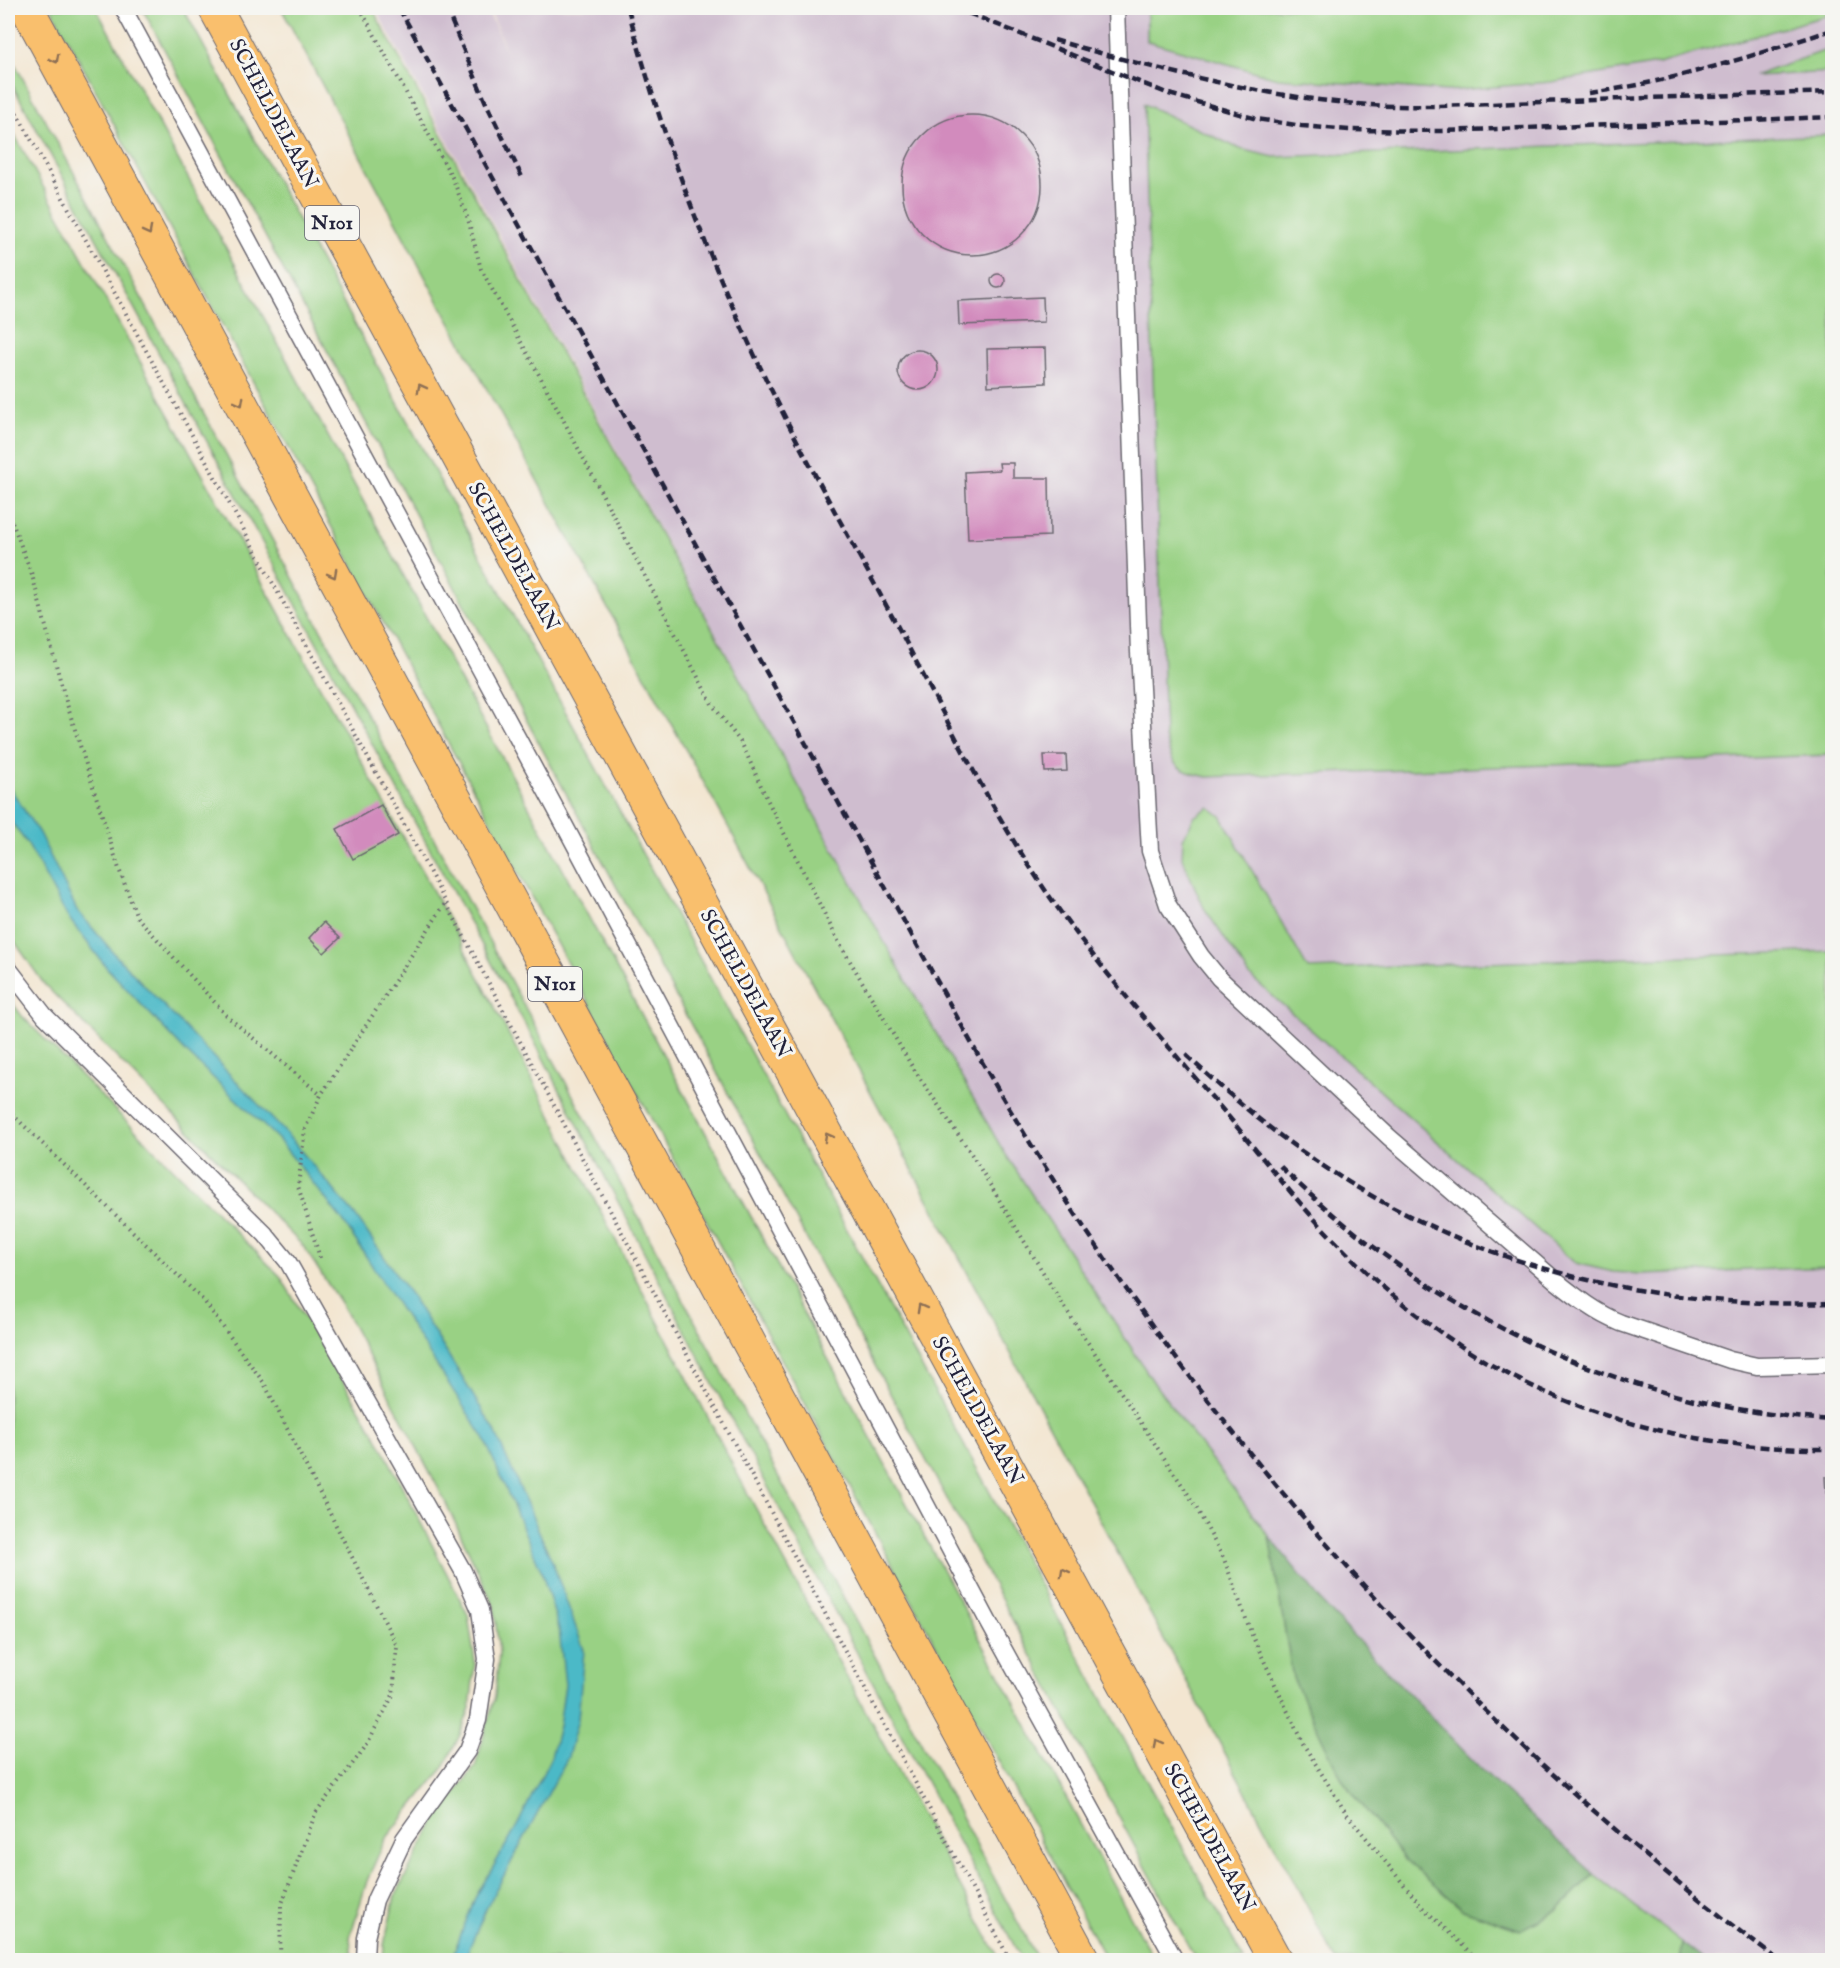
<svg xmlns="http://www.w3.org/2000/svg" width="1840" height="1968" font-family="'IM FELL English',serif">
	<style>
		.industrial { fill: #cfbdcf }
		.green { fill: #99d184; stroke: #5e7a60; stroke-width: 1.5 }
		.forest { fill: #7ab372; stroke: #4e6a56; stroke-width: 1.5 }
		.water { fill: #4cb9c7; stroke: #376e81; stroke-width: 1.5 }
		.building { fill: #d28bbd }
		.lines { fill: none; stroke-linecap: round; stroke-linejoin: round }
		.lane-casing { stroke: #6b6770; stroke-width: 19 }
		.primary-casing { stroke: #6b6770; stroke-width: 35 }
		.path { stroke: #6b6770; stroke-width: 4; stroke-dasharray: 1.5 4.5; stroke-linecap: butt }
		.lane { stroke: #fff; stroke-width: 16 }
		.primary { stroke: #f9bf6d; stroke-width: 33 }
		.rail { stroke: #22223b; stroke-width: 4.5; stroke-dasharray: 9 4.5; stroke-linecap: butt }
		.oneway { stroke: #8e7054 }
		.labels { text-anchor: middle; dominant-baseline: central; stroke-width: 6; stroke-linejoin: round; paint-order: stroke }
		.shield { fill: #f6f6f2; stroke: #626272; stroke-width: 1.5 }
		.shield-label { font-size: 20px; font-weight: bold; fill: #22223b }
		.street-label { font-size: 21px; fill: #22223b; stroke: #f6f6f2 }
	</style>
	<rect width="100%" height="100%" fill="#f6f6f2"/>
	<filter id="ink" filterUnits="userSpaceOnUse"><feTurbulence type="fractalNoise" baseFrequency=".0167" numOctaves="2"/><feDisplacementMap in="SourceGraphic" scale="12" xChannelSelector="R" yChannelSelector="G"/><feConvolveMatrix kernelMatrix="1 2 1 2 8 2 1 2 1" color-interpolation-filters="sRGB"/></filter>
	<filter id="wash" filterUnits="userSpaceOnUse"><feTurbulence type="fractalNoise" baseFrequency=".008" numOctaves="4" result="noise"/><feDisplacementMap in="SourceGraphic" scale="24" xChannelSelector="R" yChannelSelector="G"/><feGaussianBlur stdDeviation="1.35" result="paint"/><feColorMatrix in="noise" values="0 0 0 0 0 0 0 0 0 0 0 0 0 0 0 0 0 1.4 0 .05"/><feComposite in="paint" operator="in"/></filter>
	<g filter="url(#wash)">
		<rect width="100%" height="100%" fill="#f3e6d1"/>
		<path class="industrial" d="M375,8h112l21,48 -19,-48h1343v1952h-128l-110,-86 -115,-107 -153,-160 -57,-71 -113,-150 -155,-239 -119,-209z"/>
		<path class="green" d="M51,8h45l1058,1952h-48z
			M142,8h41l1061,1952h-48z
			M281,8h91l510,930 119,209 155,239 113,150 24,142 264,233 37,-37 89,70 -3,16h-344l-606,-1130 -299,-542z
			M1147,8h685v6l-174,50 -107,18 -104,9 -170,-13 -130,-37z
			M1832,48v24l-78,4z
			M8,51l730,1350 300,559h-16l-297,-553 -194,-372 -523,-958z
			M1144,104l96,45 34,8 558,-22v620l-625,22c-31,-7 -35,-10 -42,-41z
			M8,123l446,806 287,552 259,479h-617l1,-15 11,-49 41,-77 39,-52 20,-71 4,-43 -5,-47 -50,-107 -103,-195 -38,-58 -259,-262 -34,-49 -2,-6v-305l2,-2 -2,-4z
			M1209,807l12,9 87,153 524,-18v316l-191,7 -28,-2 -38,-9 -325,-287 -46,-68 -22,-50 1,-19 11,-22z
			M8,997l14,19 258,260 99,165 89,174 7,47 -5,46 -10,27 -16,32 -59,73 -18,41 -17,56 2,23h-344z"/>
		<path class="forest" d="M1269,1536l57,71 153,160 115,107 -37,37 -36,19 -58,-20 -59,-51 -63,-81 -48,-100z
			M1683,1944l21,16h-24z"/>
		<path class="water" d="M8,785l31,48 38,77 41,48 167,174 70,83 59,85 80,129 58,132 32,89 -6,69 -10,38 -81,150 -19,44 -2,9h-15l24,-62 42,-72 34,-69 8,-31 6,-41 -6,-56 -18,-59 -57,-132 -141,-217 -65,-82 -91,-86 -80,-85 -40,-52 -39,-71 -20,-28z"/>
		<g id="blocks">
			<path class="building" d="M902 185a70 70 0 1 1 140 0a70 70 0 1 1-140 0Z
				M991 281a7 7 0 1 1 14 0a7 7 0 1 1-14 0Z
				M1043,297l1,25 -85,3 -1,-24z
				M1045,348l1,35 -58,3 -1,-37z
				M898 370a20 20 0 1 1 40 0a20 20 0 1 1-40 0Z
				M999,463h14v15h36l1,58 -82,3 -3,-67 35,-2z
				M1044,755h22l1,16 -22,1z
				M381,805l17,30 -45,24 -16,-30z
				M324,922l16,16 -16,15 -15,-15z
				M1825,1477h7v16h-6z"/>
		</g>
	</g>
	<g filter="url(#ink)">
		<use href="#blocks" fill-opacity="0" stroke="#6b6770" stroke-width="1.5"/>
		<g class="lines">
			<defs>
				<path id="lane" d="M123,8l435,805 430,808 187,339
					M1116,8l23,644 11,199 18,54 33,51 18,22 170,159 167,144c20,16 40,32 65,42l109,37 27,6 75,-2
					M8,968l37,48 220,218 23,28 175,309 17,39 7,49 -9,61 -11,31 -63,88 -29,61 -9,38 -1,22"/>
				<path id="primary" d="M27,8l1056,1952
					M215,8l1060,1952"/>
			</defs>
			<use href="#lane" class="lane-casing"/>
			<use href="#primary" class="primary-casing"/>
			<path class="path" d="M360,8l93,171 15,40 13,50 74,135 157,300 30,40 24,53 71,142 76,129 59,87 89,147 131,198 32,59 28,76 50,107 44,71 76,94 56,53
				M8,97l396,727 606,1136
				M8,511l24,64 33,123 54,171 18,48 91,100 93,78
				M8,1110l196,191 60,82 133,263 -4,49 -27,51 -50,66 -35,94 -1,54
				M320,1258l-22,-72 7,-57 16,-34 13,-20 112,-173"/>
			<use href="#lane" class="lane"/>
			<use href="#primary" class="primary"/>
			<path class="rail" d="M399,8l579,1047c203,356 472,660 800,905
				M446,8l40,95 36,74
				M628,8c32,125 79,248 135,365 42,87 90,171 136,256 50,94 96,191 158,278 52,73 113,141 171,209 38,46 75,94 118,136 35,36 74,67 116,95 109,71 241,104 370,102
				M956,8l213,86 88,25 45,7 47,4 93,1 390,-14
				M1054,40c97,28 201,55 302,64 61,5 124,0 186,-2 97,-4 194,-7 290,-10
				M1589,93c84,-11 163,-37 243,-63
				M1186,1055c41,38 83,75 130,106 153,105 333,148 516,142
				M1280,1166c150,147 341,242 552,254"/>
		</g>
		<defs><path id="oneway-chevron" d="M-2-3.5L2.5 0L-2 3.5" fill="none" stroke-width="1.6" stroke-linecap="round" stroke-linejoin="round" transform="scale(1.5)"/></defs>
		<g class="oneway">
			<use href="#oneway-chevron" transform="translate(55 59) rotate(62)"/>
			<use href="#oneway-chevron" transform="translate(148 231) rotate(62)"/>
			<use href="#oneway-chevron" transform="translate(421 388) rotate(-118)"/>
			<use href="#oneway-chevron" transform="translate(240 402) rotate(62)"/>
			<use href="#oneway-chevron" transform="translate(333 574) rotate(62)"/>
			<use href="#oneway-chevron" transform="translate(828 1137) rotate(-119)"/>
			<use href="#oneway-chevron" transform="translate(921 1308) rotate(-119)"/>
			<use href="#oneway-chevron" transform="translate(1064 1572) rotate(-119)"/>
			<use href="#oneway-chevron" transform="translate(1157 1743) rotate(-119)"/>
		</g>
	</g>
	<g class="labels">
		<g class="shield">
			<rect x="305" y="206" width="54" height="34" rx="4.5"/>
			<rect x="528" y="967" width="54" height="34" rx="4.5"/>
		</g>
		<g class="shield-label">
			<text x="332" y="223">N101</text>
			<text x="555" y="984">N101</text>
		</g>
		<g class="street-label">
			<text transform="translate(273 114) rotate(62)">SCHELDELAAN</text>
			<text transform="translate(513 557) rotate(61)">SCHELDELAAN</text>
			<text transform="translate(745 984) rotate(61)">SCHELDELAAN</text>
			<text transform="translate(977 1411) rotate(61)">SCHELDELAAN</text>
			<text transform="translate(1209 1838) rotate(61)">SCHELDELAAN</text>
		</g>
	</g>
	<rect width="1840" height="1968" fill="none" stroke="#f6f6f2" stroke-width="30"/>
</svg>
